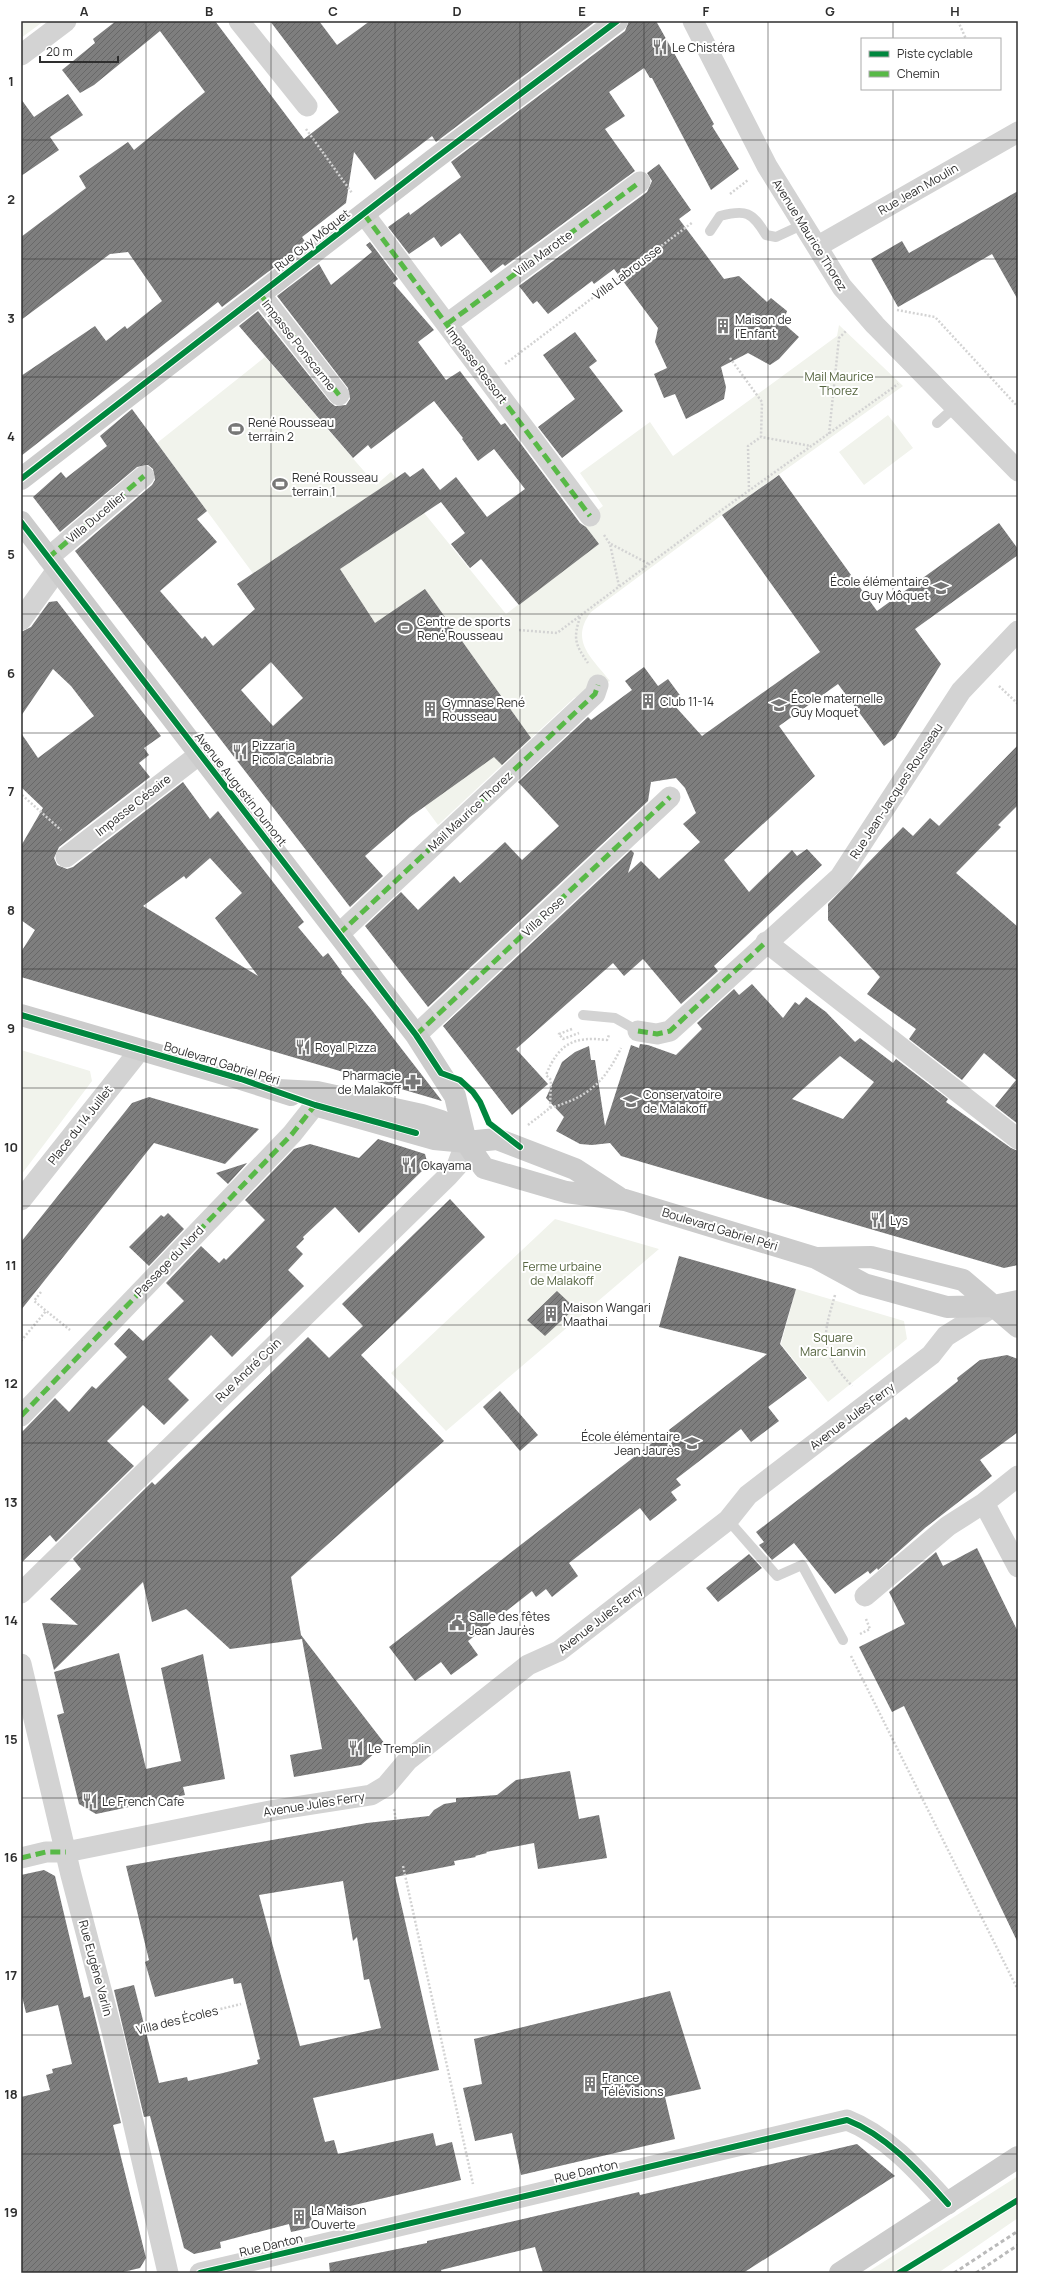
<svg xmlns="http://www.w3.org/2000/svg" width="1039" height="2294" font-family="Manrope,sans-serif">
	<style>
		.park { fill: #f1f3ec }
		.building { fill: url(#building-hatch); fill-rule: evenodd }
		.lines { fill: none; stroke-linecap: round; stroke-linejoin: round }
		.path { stroke: #d3d3d3; stroke-width: 2.5; stroke-dasharray: 2 2; stroke-linecap: butt }
		.lane { stroke: #d3d3d3; stroke-width: 10 }
		.street { stroke: #d3d3d3; stroke-width: 21 }
		.secondary { stroke: #ccc; stroke-width: 22 }
		.rail { stroke: #bababa; stroke-width: 3; stroke-dasharray: 4 3; stroke-linecap: butt }
		.quiet { stroke: #58b947; stroke-width: 5; stroke-dasharray: 10 5; stroke-linecap: butt }
		.cycleway-casing { stroke: #fff; stroke-width: 8 }
		.cycleway { stroke: #00873e; stroke-width: 6 }
		.grid { fill: none; stroke: #2e2e2e; stroke-width: 1; stroke-opacity: 0.55 }
		.labels { text-anchor: middle; dominant-baseline: central; stroke-width: 4; stroke-linejoin: round; paint-order: stroke }
		.poi-label { font-size: 12px; fill: #2e2e2e; stroke: #fff; text-anchor: start }
		.street-label { font-size: 12px; fill: #2e2e2e; stroke: #fff }
		.park-label { font-size: 12px; fill: #566540; stroke: #fff }
		.neatline { fill: none; stroke: #2e2e2e; stroke-width: 1.5 }
		.grid-label { font-size: 13px; text-anchor: middle; font-weight: bold; fill: #2e2e2e }
	</style>
	<defs>
		<pattern id="building-hatch" width="6" height="6" patternUnits="userSpaceOnUse"><rect width="6" height="6" fill="#7e7e7e"/><path d="M-1 1l2-2M0 6l6-6M5 7l2-2" fill="none" stroke="#686868"/></pattern>
	</defs>
	<rect width="100%" height="100%" fill="#fff"/>
	<path class="park" d="M21,21h23l-23,17z
		M839,325l64,61 -181,129 -131,97c-22,29 1,46 19,69l-36,17 -136,127 -281,-382 108,-86 111,128 15,-13 115,142 92,-70 -16,-22 21,-16 -23,-33 70,-51 23,34 164,-120z
		M888,415l25,33 -49,37 -25,-33z
		M21,1050l69,21 2,10 -71,94z
		M555,1219l104,30 -213,182 -55,-58z
		M796,1289l108,32 3,18 -79,63 -47,-58z
		M1018,2176v42l-80,55h-72z"/>
	<path class="building" d="M116,21h99l89,118 35,-27 -69,-91h49l18,24 33,-24h226l-160,121 -4,-6 -57,44 -21,-28 -8,51 -44,34 4,6 -84,64 -4,-5 -197,154v-80l74,-50 11,15 19,-15 2,3 35,-28 -34,-49 -18,2 -89,66v-83l65,-49 -7,-12 49,-34 6,8 71,-58 -45,-61 -66,54 -14,8 -18,-23 33,-27 -2,-4z
		M629,21h27l58,103 -2,2 27,43 -28,21 -59,-112h-2l-6,-10 -35,24 16,24 -20,13 30,42 -130,95 -2,-2 -12,9 -31,-40 -19,14 -7,-10 -25,17 -21,-27 21,-15 1,3 51,-38 -10,-15 174,-131z
		M68,94l15,21 -33,22 9,13 -38,26v-77l13,18z
		M659,164l32,46 -12,9 45,60 15,-3 28,26 4,-4 16,13 -4,12 16,14 -20,22 -9,6 -22,-12 -27,14 5,20 -2,12 -38,20 -11,-25 -11,4 -10,-24 13,-6 -12,-26 3,-14 -44,-59 -20,15 -2,-3 -44,33 -11,-13 -4,3 -14,-18 128,-94 5,-11 -5,-8z
		M1018,191v109l-26,-46 -94,53 -27,-48 31,-18 7,12z
		M370,242l28,37 -5,4 41,47 -16,12 28,38 14,-9 41,54 4,-2 10,13 65,87 6,4 13,17 -80,61 -38,-46 -11,9 -19,-24 14,-11 -24,-31 -101,67 35,54 50,-34 106,149 -29,27 -8,-8 -84,60 -45,39 18,20 -33,31 -275,-356 77,-66 3,-5 -2,-11 -5,-4 -11,2 -77,65 -27,-35 28,-25 5,6 41,-32 -7,-10 32,-27 75,102 -10,8 20,23 -57,49 42,48 3,-3 8,10 42,-37 -18,-25 168,-112 5,5 13,-9 17,22 16,-13 31,40 38,-28 -31,-40 -16,12 -16,-22 1,-1 -29,-37 -63,48 -3,-4 -15,13 -114,-132 19,-15 72,91 5,4 11,-1 4,-6 -2,-11 -71,-92 42,-32 12,21 41,-33 -6,-7zM271,662l32,36 -30,28 -32,-36z
		M575,332l22,29 -8,6 34,44 -61,47 -24,-31 37,-28 -32,-44z
		M779,475l98,136 122,-88 19,26v6l-103,74 26,35 -46,74 -11,8 -46,-62 -59,42 36,50 -91,84 25,32 43,-42 5,6 10,-7 15,16 -108,101 4,5 -37,33 -38,-45 -19,17 -11,-13 -97,86 32,35 -36,31 -69,-89 188,-176 3,3 -6,20 13,-12 18,18 41,-37 -17,-18 13,-11 -11,-25 -9,-10 -25,4 -3,19 -220,206 -63,-81 36,-34 17,18 36,-34 6,7 45,-41 17,18 37,-34 -41,-44 70,-65 3,3 41,-30 -7,-9 19,-14 14,19 10,-7 14,19 -8,7 28,31 118,-84 -98,-137z
		M57,601l104,135 -17,12 5,7 -10,8 11,14 -91,70 -5,11 3,7 10,4 6,-2 110,-85 27,37 8,-8 86,111 -6,5 25,30 5,-4 14,19 -1,1 29,35 72,93 -421,-124v-25l14,-22 -14,-10v-74l22,-38 -22,-21v-54l17,25 56,-42 -23,-30 -18,-17 -32,47v-84l10,-5 18,-25zM210,858l32,35 -27,25 43,58 -115,-70 41,-30 2,3z
		M1018,745v60l-20,20 3,2 -45,46 62,54v197l-23,-18 21,-26 -32,-27 -22,27 -53,-41 7,-10 -49,-35 13,-17 -52,-57v-16l75,-77 10,9 17,-18 9,8z
		M752,984l31,34 12,-16 4,3 7,-8 20,15 29,30 5,-4 33,25 3,-4 52,40 -2,3 65,46 7,3v114l-14,3 -223,-65 -160,-47 -11,-13 -18,2 -12,-1 -24,-13 8,-14 -18,-19 16,-36 13,-10 14,-6 2,14h4l10,66 26,-81 8,3 1,-4 8,1 28,10 26,-26 -5,-6 37,-34 5,6zM840,1056l34,26 -31,37 -51,-20z
		M149,1097l110,32 -34,35 -71,-21 -133,167v-68l111,-139z
		M378,1139l47,15 3,11 -69,68 -24,-26 -32,30 1,2 -8,8 7,7 -15,16 16,16 -72,71 -21,-22 -43,44 21,21 -25,25 -21,-20 -36,36 27,25 -78,76 -6,-7 -29,28v-130l34,-35 14,14 23,-26 4,3 31,-32 -13,-13 15,-16 14,13 41,-40 -18,-18 35,-37 18,17 5,-5 2,2 39,-40 -20,-20 49,-51 16,-5 49,14z
		M247,1163l-19,21 -12,-11z
		M450,1199l35,38 -124,118 83,86 -153,136 10,58 84,109 -24,21 -67,12 -4,-22 32,-6 -20,-110 -72,10 -44,-40 -34,13 -9,-40 -89,88 -12,-47 36,2 -28,-26 31,-30 -8,-10 79,-77 3,3 153,-148 21,21 34,-32 -21,-22z
		M168,1213l16,16 -35,37 -20,-19 32,-32 3,2z
		M679,1256l117,33 -16,55 27,34 -39,29 11,14 -28,21 -10,-13 -65,50 5,6 -10,7 6,8 -27,21 -10,-13 -71,55 9,13 -26,21 -6,-8 -10,8 -4,-6 -64,50 10,14 -27,20 -10,-13 -26,19 -26,-34 378,-293 -108,-27z
		M557,1291l18,17 -30,28 -18,-16z
		M1007,1355l11,4v73l-38,28 12,16 -67,52 -47,42 -1,-2 -7,6 -2,-3 -33,23 -41,-51 -22,17 -13,-15 5,-3 -8,-10 150,-115 3,3 49,-39 -1,-3 23,-18z
		M500,1391l38,44 -18,16 -37,-44z
		M977,1548l41,84v311l-114,-237 -12,6 -33,-65 46,-23 -16,-32 47,-40 7,14z
		M749,1554l13,14 -44,34 -12,-14z
		M119,1653l27,116 35,-8 -20,-93 42,-14 22,125 -42,8 2,8 -89,19 -17,-10 -22,-89 7,-2 -10,-41z
		M570,1771l9,48 20,-4 8,43 -69,11 -4,-26 -48,9 1,1 -12,3 1,1 -22,4 1,4 -60,12 44,193 -126,28 12,44 9,-2 4,14 95,-21 3,13 16,-4 9,38 -128,30 1,1 -23,6 3,10 -23,5 -2,-8 -69,18 1,6 -27,6 -10,-6 -34,-132 -6,1 -30,-127 20,-5 25,98 28,-6 1,4 35,-8 35,-9 -1,-4 3,-1 -19,-76 -7,1 -1,-6 -78,19 -10,-35 4,-2 -23,-94 241,-43 62,-7 5,-6 10,-6 12,-2v-4l41,-3 19,-15zM343,1881l10,60 4,-4 7,43 5,-1 12,49 -81,18 -41,-151z
		M44,1870l11,6 29,122 6,-2 31,127 -8,2 33,133 -6,10 -21,5h-98v-176l29,-7 -4,-15 7,-2 -1,-4 20,-5 -14,-59 -32,8 -5,-21v-117z
		M670,1991l31,98 -36,8 10,42 -154,36 -9,-42 -37,8 -12,-53 19,-4 -8,-45z
		M857,2144l38,32 -152,97h-200l-8,-26 -94,23 1,3h-112l-1,-10 98,-20v-2l40,-9 172,-40 1,3z"/>
	<g class="lines">
		<path class="path" d="M958,21l8,18
			M306,129l46,64
			M730,194l18,-14
			M897,310l38,7 83,90
			M730,358l32,44 -1,35 50,9
			M505,364l188,-142
			M829,434l10,-96 8,-8
			M749,491l-1,-45 13,-9
			M604,535l6,9 9,42
			M611,544l38,20
			M580,617c-7,22 -5,27 8,46
			M519,630l38,3 162,-121 179,-128
			M999,686l19,18
			M22,795l39,35
			M572,1029l-13,5 4,5 16,-6
			M550,1108c38,-11 54,-25 71,-60
			M528,1125l22,-17 1,-28 -5,-5c13,-32 28,-39 61,-35l2,-5
			M41,1292l-7,9 36,29
			M835,1295c-13,44 -16,56 17,91
			M21,1341l25,-30
			M860,1634l10,-5 -4,-10
			M851,1656l167,334
			M394,1809l2,12
			M403,1866l70,318
			M135,2030l106,-26"/>
		<path class="lane" d="M710,231l10,-15c26,-7 32,-4 46,19l10,2 28,-13
			M937,423l18,-16
			M583,1015l32,3 23,13
			M728,1520l49,56 25,-11 41,75"/>
		<path class="street" d="M239,21l68,85
			M693,21l74,145 75,121 33,38 143,146
			M21,55l45,-34
			M364,214l226,302
			M818,246l200,-114
			M260,294l79,101
			M447,324l193,-142
			M48,558l96,-82
			M21,620l36,-50
			M66,857l134,-103
			M339,934l256,-240 3,-9
			M766,942l252,197
			M638,1031l19,3 13,-3 170,-154 121,-186 57,-60
			M416,1035l254,-238
			M21,1200l119,-150
			M21,1416l271,-282 23,-29
			M984,1503l34,64
			M21,1593l427,-417 9,-10 9,-24
			M865,1596l83,-70 36,-23 34,-27
			M21,1664l50,211 42,160 55,238
			M21,1858l25,-6h20l209,-42 96,-15 15,-9 22,-26 120,-95 31,-14 169,-131 20,-25 183,-140 15,-19 48,-30
			M200,2273l647,-153c41,16 72,52 101,84"/>
		<path class="secondary" d="M21,479l412,-319 184,-139
			M21,522l395,513 39,61 11,46
			M21,1015l220,64 50,16
			M277,1090l40,2 105,23 19,6 25,21 18,26 82,24 59,8 191,58 48,26 83,23 47,-1 24,-5
			M321,1107l113,32 32,3 31,-3 78,30 43,28
			M818,1258l53,-1 92,23 55,47
			M840,2273l178,-116"/>
		<path class="rail" d="M954,2273l64,-42
			M976,2273l42,-28"/>
		<path class="quiet" d="M364,214l226,302
			M260,294l79,101
			M447,324l193,-142
			M48,558l96,-82
			M339,934l256,-240 3,-9
			M638,1031l19,3 13,-3 96,-89
			M416,1035l254,-238
			M21,1416l271,-282 23,-29
			M21,1858l25,-6h20"/>
		<defs>
			<path id="cycleway" d="M21,479l412,-319 184,-139
				M21,522l318,412 77,101 25,38 19,7 13,12 7,10 9,21 31,24
				M21,1015l220,64 74,26 101,28
				M200,2273l647,-153c41,16 72,52 101,84
				M899,2273l119,-73"/>
		</defs>
		<use href="#cycleway" class="cycleway-casing"/>
		<use href="#cycleway" class="cycleway"/>
	</g>
	<path class="grid" d="M146,21v2252M271,21v2252M395,21v2252M520,21v2252M644,21v2252M768,21v2252M893,21v18M893,89v2184M21,140h997M21,259h997M21,377h997M21,496h997M21,614h997M21,733h997M21,851h997M21,969h997M21,1088h997M21,1206h997M21,1325h997M21,1443h997M21,1561h997M21,1680h997M21,1798h997M21,1917h997M21,2035h997M21,2154h997"/>
	<defs>
		<symbol id="restaurant-bare" viewBox="-9 -9 18 18"><path d="M-5-6h1v4h1v-4h1v4h1v-4h1v5L-1.5 .5V6h-2V.5L-5-1ZM5-6V6H3V1.5H1.5Q1.5-4 5-6Z" fill="#777" stroke="#fff" stroke-width="2.5" paint-order="stroke"/></symbol>
		<symbol id="building-bare" viewBox="-9 -9 18 18"><path d="M-4-6H4V6H1V3H-1V6H-4ZM-2.5-4.3h1.7v1.8h-1.7ZM.8-4.3h1.7v1.8H.8ZM-2.5-1h1.7V.8h-1.7ZM.8-1h1.7V.8H.8Z" fill="#777" stroke="#fff" stroke-width="2.5" paint-order="stroke"/></symbol>
		<symbol id="stadium-bare" viewBox="-9 -9 18 18"><path d="M0-5a6.5 5 0 1 0 0 10a6.5 5 0 1 0 0-10ZM-3.5-1.8h7v3.6h-7Z" fill="#777" stroke="#fff" stroke-width="2.5" paint-order="stroke"/></symbol>
		<symbol id="school-bare" viewBox="-9 -9 18 18"><path d="M0-5L7-2L0 1L-7-2ZM-4 1L0 2.5L4 1V4Q0 6-4 4Z" fill="#777" stroke="#fff" stroke-width="2.5" paint-order="stroke"/></symbol>
		<symbol id="pharmacy-bare" viewBox="-9 -9 18 18"><path d="M-2-6h4v4h4v4h-4v4h-4v-4h-4v-4h4Z" fill="#777" stroke="#fff" stroke-width="2.5" paint-order="stroke"/></symbol>
		<symbol id="civic-bare" viewBox="-9 -9 18 18"><path d="M-.6-6.5H3V-4.5H.6V-3L4-1V1h2V6H-6V1h2V-1L-.6-3ZM-1.2 2.5V6h2.4V2.5Z" fill="#777" stroke="#fff" stroke-width="2.5" paint-order="stroke"/></symbol>
	</defs>
	<g fill-rule="evenodd">
		<use href="#restaurant-bare" x="649" y="36" width="22" height="22"/>
		<use href="#building-bare" x="712" y="315" width="22" height="22"/>
		<use href="#stadium-bare" x="225" y="418" width="22" height="22"/>
		<use href="#stadium-bare" x="269" y="473" width="22" height="22"/>
		<use href="#school-bare" x="930" y="577" width="22" height="22"/>
		<use href="#stadium-bare" x="394" y="617" width="22" height="22"/>
		<use href="#building-bare" x="637" y="690" width="22" height="22"/>
		<use href="#school-bare" x="768" y="694" width="22" height="22"/>
		<use href="#building-bare" x="419" y="698" width="22" height="22"/>
		<use href="#restaurant-bare" x="229" y="741" width="22" height="22"/>
		<use href="#restaurant-bare" x="292" y="1036" width="22" height="22"/>
		<use href="#pharmacy-bare" x="402" y="1071" width="22" height="22"/>
		<use href="#school-bare" x="620" y="1090" width="22" height="22"/>
		<use href="#restaurant-bare" x="398" y="1154" width="22" height="22"/>
		<use href="#restaurant-bare" x="867" y="1209" width="22" height="22"/>
		<use href="#building-bare" x="540" y="1303" width="22" height="22"/>
		<use href="#school-bare" x="681" y="1432" width="22" height="22"/>
		<use href="#civic-bare" x="446" y="1612" width="22" height="22"/>
		<use href="#restaurant-bare" x="345" y="1737" width="22" height="22"/>
		<use href="#restaurant-bare" x="79" y="1790" width="22" height="22"/>
		<use href="#building-bare" x="579" y="2073" width="22" height="22"/>
		<use href="#building-bare" x="288" y="2206" width="22" height="22"/>
	</g>
	<g class="labels">
		<g class="poi-label">
			<text x="672" y="47">Le Chistéra</text>
			<text x="735" y="319">Maison de<tspan x="735" dy="14">l'Enfant</tspan></text>
			<text x="248" y="422">René Rousseau<tspan x="248" dy="14">terrain 2</tspan></text>
			<text x="292" y="477">René Rousseau<tspan x="292" dy="14">terrain 1</tspan></text>
			<text x="929" y="581" text-anchor="end">École élémentaire<tspan x="929" dy="14">Guy Môquet</tspan></text>
			<text x="417" y="621">Centre de sports<tspan x="417" dy="14">René Rousseau</tspan></text>
			<text x="791" y="698">École maternelle<tspan x="791" dy="14">Guy Moquet</tspan></text>
			<text x="660" y="701">Club 11-14</text>
			<text x="442" y="702">Gymnase René<tspan x="442" dy="14">Rousseau</tspan></text>
			<text x="252" y="745">Pizzaria<tspan x="252" dy="14">Picola Calabria</tspan></text>
			<text x="315" y="1047">Royal Pizza</text>
			<text x="401" y="1075" text-anchor="end">Pharmacie<tspan x="401" dy="14">de Malakoff</tspan></text>
			<text x="643" y="1094">Conservatoire<tspan x="643" dy="14">de Malakoff</tspan></text>
			<text x="421" y="1165">Okayama</text>
			<text x="890" y="1220">Lys</text>
			<text x="563" y="1307">Maison Wangari<tspan x="563" dy="14">Maathai</tspan></text>
			<text x="680" y="1436" text-anchor="end">École élémentaire<tspan x="680" dy="14">Jean Jaurès</tspan></text>
			<text x="469" y="1616">Salle des fêtes<tspan x="469" dy="14">Jean Jaurès</tspan></text>
			<text x="368" y="1748">Le Tremplin</text>
			<text x="102" y="1801">Le French Cafe</text>
			<text x="602" y="2077">France<tspan x="602" dy="14">Télévisions</tspan></text>
			<text x="311" y="2210">La Maison<tspan x="311" dy="14">Ouverte</tspan></text>
		</g>
		<g class="street-label">
			<text transform="translate(918 189) rotate(-30)">Rue Jean Moulin</text>
			<text transform="translate(810 235) rotate(58)">Avenue Maurice Thorez</text>
			<text transform="translate(312 240) rotate(-38)">Rue Guy Môquet</text>
			<text transform="translate(543 253) rotate(-36)">Villa Marotte</text>
			<text transform="translate(627 272) rotate(-37)">Villa Labrousse</text>
			<text transform="translate(299 345) rotate(52)">Impasse Ponscarme</text>
			<text transform="translate(477 365) rotate(53)">Impasse Ressort</text>
			<text transform="translate(96 517) rotate(-40)">Villa Ducellier</text>
			<text transform="translate(241 789) rotate(52)">Avenue Augustin Dumont</text>
			<text transform="translate(896 791) rotate(-57)">Rue Jean-Jacques Rousseau</text>
			<text transform="translate(133 805) rotate(-38)">Impasse Césaire</text>
			<text transform="translate(470 811) rotate(-43)">Mail Maurice Thorez</text>
			<text transform="translate(543 916) rotate(-43)">Villa Rose</text>
			<text transform="translate(222 1063) rotate(17)">Boulevard Gabriel Péri</text>
			<text transform="translate(80 1125) rotate(-52)">Place du 14 Juillet</text>
			<text transform="translate(720 1229) rotate(17)">Boulevard Gabriel Péri</text>
			<text transform="translate(169 1261) rotate(-46)">Passage du Nord</text>
			<text transform="translate(248 1370) rotate(-44)">Rue André Coin</text>
			<text transform="translate(852 1416) rotate(-37)">Avenue Jules Ferry</text>
			<text transform="translate(600 1619) rotate(-38)">Avenue Jules Ferry</text>
			<text transform="translate(314 1804) rotate(-9)">Avenue Jules Ferry</text>
			<text transform="translate(96 1968) rotate(75)">Rue Eugène Varlin</text>
			<text transform="translate(177 2020) rotate(-14)">Villa des Écoles</text>
			<text transform="translate(586 2171) rotate(-13)">Rue Danton</text>
			<text transform="translate(271 2245) rotate(-13)">Rue Danton</text>
		</g>
		<g class="park-label">
			<text x="839" y="376">Mail Maurice<tspan x="839" dy="14">Thorez</tspan></text>
			<text x="562" y="1266">Ferme urbaine<tspan x="562" dy="14">de Malakoff</tspan></text>
			<text x="833" y="1337">Square<tspan x="833" dy="14">Marc Lanvin</tspan></text>
		</g>
	</g>
	<rect width="1039" height="2294" fill="none" stroke="#ffffff" stroke-width="44"/>
	<rect x="861" y="38" width="140" height="52" fill="#ffffff" stroke="#ababab"/>
	<rect x="869" y="51" width="20" height="6" fill="#00873e" stroke="#ababab"/>
	<text x="897" y="58" font-size="12" fill="#2e2e2e">Piste cyclable</text>
	<rect x="869" y="71" width="20" height="6" fill="#58b947" stroke="#ababab"/>
	<text x="897" y="78" font-size="12" fill="#2e2e2e">Chemin</text>
	<path d="M40 56v6h78v-6" fill="none" stroke="#2e2e2e" stroke-width="2"/>
	<text x="46" y="56" font-size="12" fill="#2e2e2e" stroke="#ffffff" stroke-width="3" paint-order="stroke">20 m</text>
	<rect x="22" y="22" width="995" height="2250" class="neatline"/>
	<g class="grid-label">
		<text x="84" y="16">A</text>
		<text x="209" y="16">B</text>
		<text x="333" y="16">C</text>
		<text x="457" y="16">D</text>
		<text x="582" y="16">E</text>
		<text x="706" y="16">F</text>
		<text x="830" y="16">G</text>
		<text x="955" y="16">H</text>
		<text x="11" y="86">1</text>
		<text x="11" y="204">2</text>
		<text x="11" y="323">3</text>
		<text x="11" y="441">4</text>
		<text x="11" y="559">5</text>
		<text x="11" y="678">6</text>
		<text x="11" y="796">7</text>
		<text x="11" y="915">8</text>
		<text x="11" y="1033">9</text>
		<text x="11" y="1152">10</text>
		<text x="11" y="1270">11</text>
		<text x="11" y="1388">12</text>
		<text x="11" y="1507">13</text>
		<text x="11" y="1625">14</text>
		<text x="11" y="1744">15</text>
		<text x="11" y="1862">16</text>
		<text x="11" y="1980">17</text>
		<text x="11" y="2099">18</text>
		<text x="11" y="2217">19</text>
	</g>
</svg>
